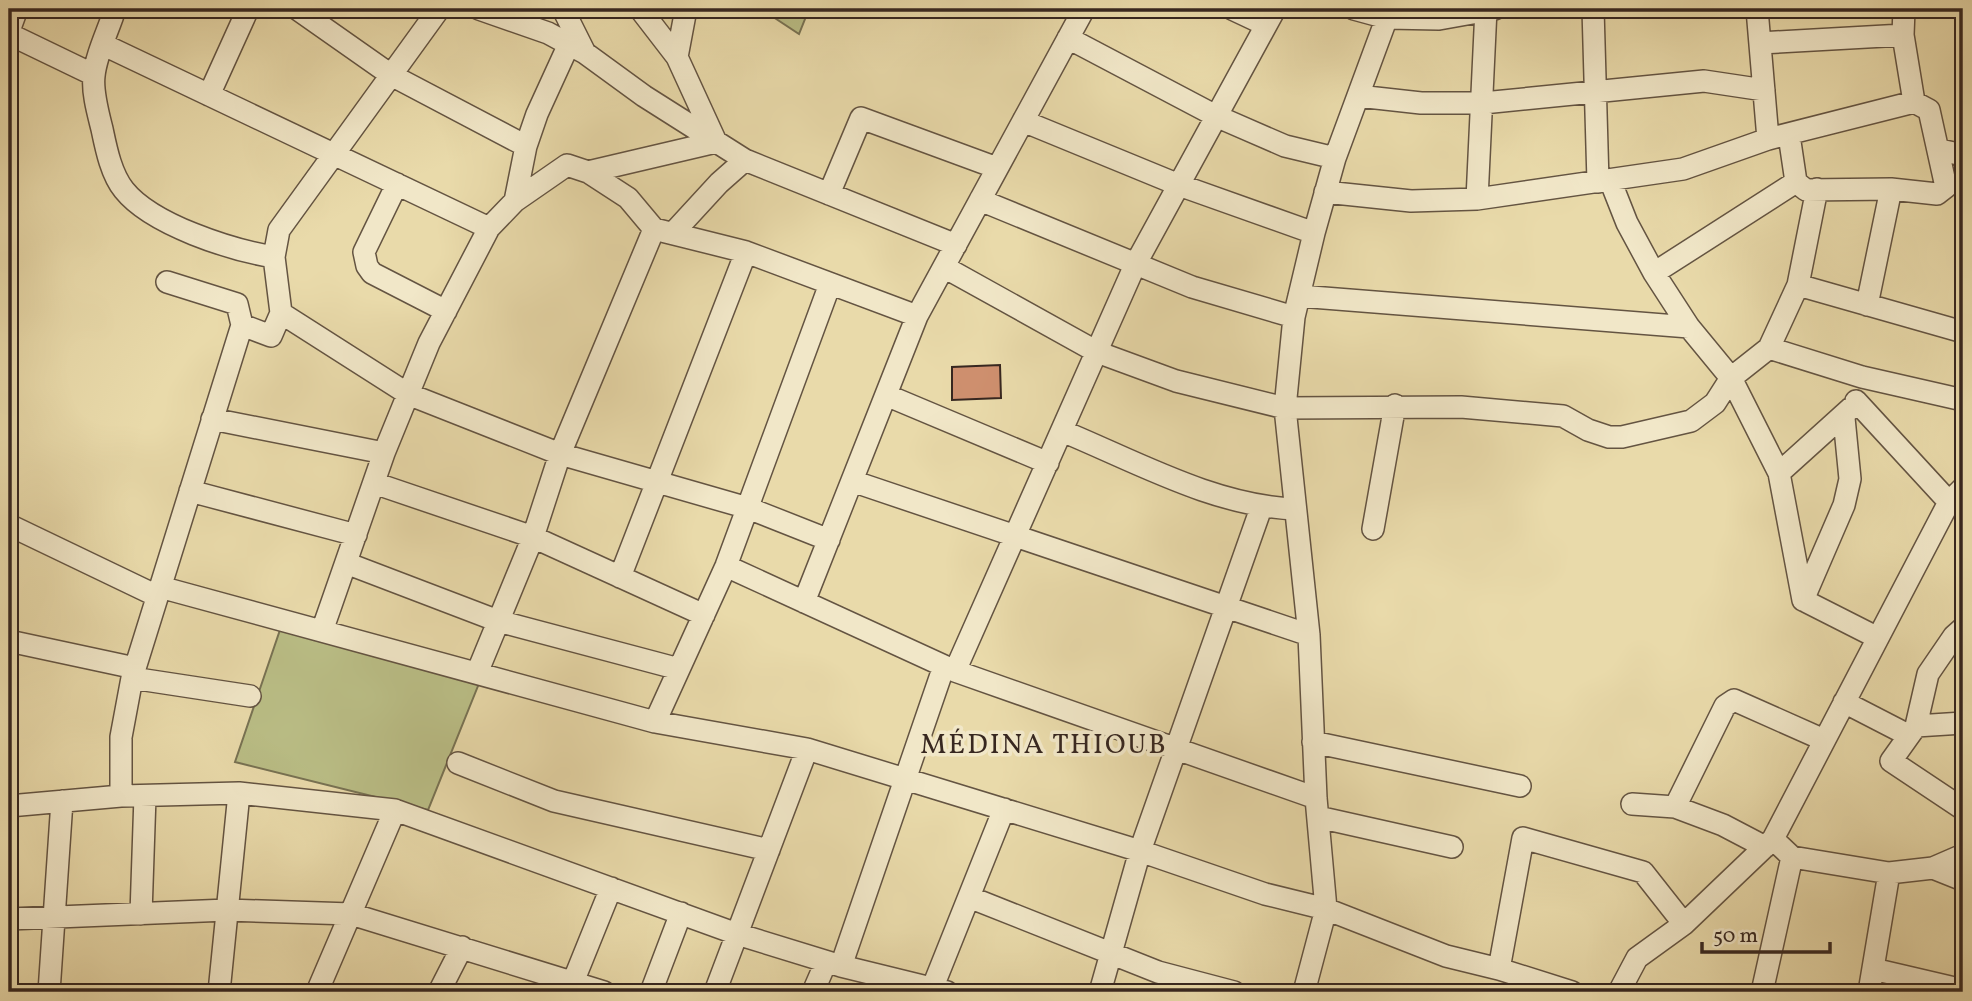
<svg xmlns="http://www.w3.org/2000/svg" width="1972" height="1001" font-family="Vollkorn,serif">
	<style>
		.green { fill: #babe86; stroke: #787253; stroke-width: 2 }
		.building { fill: #ce8f6e; stroke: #372720; stroke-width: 2 }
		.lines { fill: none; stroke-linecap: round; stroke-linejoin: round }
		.minor-casing { stroke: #645442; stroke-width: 24 }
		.minor { stroke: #f1e7c8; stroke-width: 21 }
		.labels { text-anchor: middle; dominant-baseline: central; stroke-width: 7; stroke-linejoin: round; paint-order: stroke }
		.quarter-label { font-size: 28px; letter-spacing: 2px; fill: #372720; stroke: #f1e7c8 }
	</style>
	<rect width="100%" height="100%" fill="#e9daaa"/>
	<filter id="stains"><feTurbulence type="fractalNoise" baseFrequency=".00286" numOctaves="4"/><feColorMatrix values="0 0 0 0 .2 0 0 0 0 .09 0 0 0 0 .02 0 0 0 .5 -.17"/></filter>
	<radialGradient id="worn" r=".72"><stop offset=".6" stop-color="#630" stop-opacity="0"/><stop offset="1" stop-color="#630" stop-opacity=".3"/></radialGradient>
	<path class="green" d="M761,9h48l-10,25z
		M281,627l199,54 -52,129 -193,-48z"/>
	<path class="building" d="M1000,365l1,33 -49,2v-33z"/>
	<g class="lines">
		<defs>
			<path id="minor" d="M115,9c-6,20 -19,45 -21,67 -2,16 4,37 8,53 4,19 9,45 22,61 28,35 107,60 150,67
				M297,9l94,66 135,71
				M479,9l69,24 37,20 59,43 101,64 211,85
				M563,9l22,44
				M1232,9l34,16
				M1354,9l33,9 52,1 56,-10
				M1593,9l5,173
				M1757,9l11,130
				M1904,9l-1,26 11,67
				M9,31l8,-22
				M9,34l85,41
				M1068,38l148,78 69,30 50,12
				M1760,43l143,-8
				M104,45l385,183
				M677,57l9,-48
				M209,95l39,-86
				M1358,96l63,7h62l221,-22 60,9
				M1023,121l156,64 135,48
				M1940,150l23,5
				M588,172l128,-30 -39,-85 -37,-48
				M1610,180l17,43 27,50 35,54 42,51 48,95 24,127
				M397,184l-33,68 3,14 5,7 74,38
				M1325,192l86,9 66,-2 206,-30 85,-30 146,-37 15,8 17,77 -9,7 -46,-5 -85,1 -10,-8 -7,-47
				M829,194l32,-76 136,50
				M1477,199l9,-190
				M980,200l212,87 102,30
				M515,201l11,-55 11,-32 32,-70
				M673,233l46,-50 26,-23
				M944,267l153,85 79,29 109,27 176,-1 102,9 25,14 21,7h13l69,-16 24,-18 16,-25 38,-30 29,-63 19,-96
				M1654,273l142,-91
				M1798,285l165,47
				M1299,296l390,31
				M1867,305l24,-116
				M281,313l127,81 152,60 188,54 81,32
				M242,325l29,11 10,-23 -7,-56 5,-27 160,-221
				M1769,348l93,29 101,23
				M886,395l162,68
				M1856,401l93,101
				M212,419l172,34
				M1062,431c73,30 152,75 233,78
				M1779,473l72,-65
				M852,481l457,154
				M374,483l159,54 171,78
				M190,491l166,44
				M9,525l148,71
				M1373,529l22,-124
				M346,563l152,58 181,48
				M726,566l229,105 361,127
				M620,577l126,-325
				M160,587l495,135 152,27 333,102 125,43 61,15 120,47 53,13 73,23
				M1803,600l41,-95 6,-26 -6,-61
				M1803,600l75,38
				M804,602l113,-286 167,-307
				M1963,628l-9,8 -26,38 -12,52 -25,35 72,48
				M322,631l62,-178 45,-110 60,-115 26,-27 52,-36 21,7 40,26 26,31 92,23 171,64
				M9,641l126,27
				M955,671l180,-406 140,-256
				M477,673l56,-136 27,-83 94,-225
				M132,678l118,18
				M1844,702l64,33
				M655,722l71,-156 104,-282
				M1916,726l47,-3
				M1313,742l207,44
				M458,763l96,38 215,49
				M121,796v-59l11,-59 110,-353 -5,-21 -70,-22
				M1632,804l43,3 48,18 42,22
				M9,806l112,-10 118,-3 156,17 342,124 104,32 106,26
				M1675,807l50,-101 9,-6 90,40
				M1318,817l134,30
				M1773,839l19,18 97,16 44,-5 30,-13
				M1933,868l30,12
				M969,897l189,75 76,20
				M141,914l4,-118
				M9,919l218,-9 124,4 253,78
				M841,966l103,-300
				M1499,969l24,-131 120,34 41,52
				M1873,969l90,21
				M573,982l38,-94
				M932,989l72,-180
				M49,992l13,-191
				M219,992l20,-199
				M317,992l78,-182
				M439,992l23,-45
				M651,992l30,-79
				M715,992l92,-243
				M813,992l13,-30
				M1100,992l40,-141 121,-343
				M1304,992l22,-83 -10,-111 -7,-163 -24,-227 9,-91 20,-84 21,-75 55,-149
				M1619,992l18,-34 47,-34 89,-85 176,-337 14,-14
				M1762,992l30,-135
				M1869,992l20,-119"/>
		</defs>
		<use href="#minor" class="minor-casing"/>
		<use href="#minor" class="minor"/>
	</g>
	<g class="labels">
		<g class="quarter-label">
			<text x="1044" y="745">MÉDINA THIOUB</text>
		</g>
	</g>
	<rect width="1972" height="1001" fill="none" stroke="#e9daaa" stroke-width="35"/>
	<rect x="10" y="10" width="1951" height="980" fill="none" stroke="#372720" stroke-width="3.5"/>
	<rect x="18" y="18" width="1937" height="966" fill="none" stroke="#372720" stroke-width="2"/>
	<path d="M1702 942v10h128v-10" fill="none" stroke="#372720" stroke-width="3.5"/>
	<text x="1713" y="942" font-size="21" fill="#372720" stroke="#f1e7c8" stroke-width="5" paint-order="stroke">50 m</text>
	<rect width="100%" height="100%" filter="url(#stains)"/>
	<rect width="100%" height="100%" fill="url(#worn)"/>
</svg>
